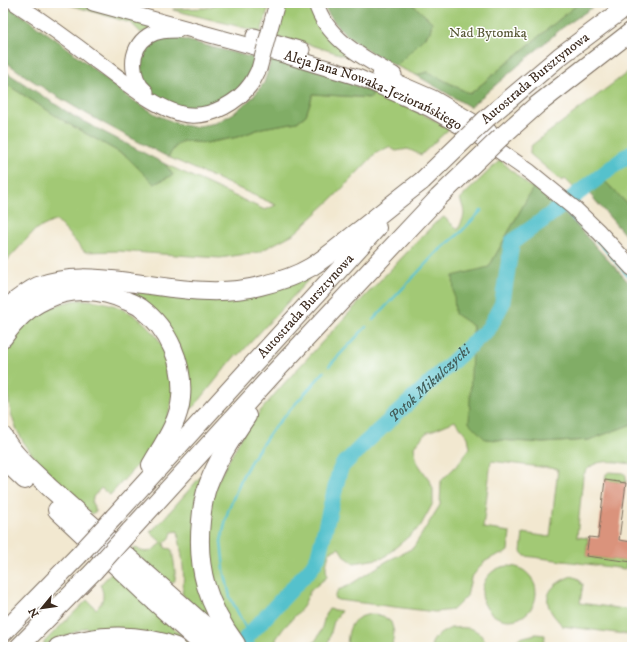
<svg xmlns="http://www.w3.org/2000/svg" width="635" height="650" font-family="'IM FELL DW Pica',serif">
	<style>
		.green { fill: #a2c974; stroke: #6e7a49 }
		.forest { fill: #81ad66; stroke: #5e6c42 }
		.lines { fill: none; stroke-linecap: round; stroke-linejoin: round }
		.stream { stroke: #54c1cc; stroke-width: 2.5 }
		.river { stroke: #54c1cc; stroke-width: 16 }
		.building { fill: #da937c }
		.major-casing { stroke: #7b6c5c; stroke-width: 17 }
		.highway-casing { stroke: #7b6c5c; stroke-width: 20 }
		.major { stroke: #fff; stroke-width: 15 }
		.highway { stroke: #fff; stroke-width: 18 }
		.major-bridge-casing { stroke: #7b6c5c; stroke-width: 17; stroke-linecap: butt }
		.highway-bridge-casing { stroke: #7b6c5c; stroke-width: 20; stroke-linecap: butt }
		.major-bridge { stroke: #fff; stroke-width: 15 }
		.highway-bridge { stroke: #fff; stroke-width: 18 }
		.labels { text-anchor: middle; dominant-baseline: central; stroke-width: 3; stroke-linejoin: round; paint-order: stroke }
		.park-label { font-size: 14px; fill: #5a5a38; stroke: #fff }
		.street-label { font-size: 14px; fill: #3b2a1e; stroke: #fff }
		.water-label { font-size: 15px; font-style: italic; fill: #445f5b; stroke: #fff }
	</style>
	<rect width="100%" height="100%" fill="#fff"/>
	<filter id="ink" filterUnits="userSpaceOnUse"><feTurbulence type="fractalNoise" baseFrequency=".025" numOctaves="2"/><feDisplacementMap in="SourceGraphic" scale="8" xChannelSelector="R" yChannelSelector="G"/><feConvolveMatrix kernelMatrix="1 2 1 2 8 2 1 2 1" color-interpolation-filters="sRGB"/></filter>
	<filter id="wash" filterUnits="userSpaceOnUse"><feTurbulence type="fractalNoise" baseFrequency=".012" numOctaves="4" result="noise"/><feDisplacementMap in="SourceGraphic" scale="16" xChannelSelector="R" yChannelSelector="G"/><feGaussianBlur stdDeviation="0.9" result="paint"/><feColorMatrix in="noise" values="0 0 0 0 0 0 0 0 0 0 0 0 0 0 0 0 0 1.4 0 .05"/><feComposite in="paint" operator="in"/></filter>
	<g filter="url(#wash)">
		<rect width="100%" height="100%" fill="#f2e8d0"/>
		<path class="green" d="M69,3h5l85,23 -18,7 -10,-10 -64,-19z
			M220,3h50l-9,29 -88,-22v-1l33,-1z
			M284,3h26l45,56 -47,-15 -33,-7z
			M411,3h168l-109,91 -42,-22 -12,3 -20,-9 34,-34 2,-10z
			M632,69v81l-55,41 -12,-12 -3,2 -32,-27v-4l2,-5z
			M3,82l66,42 57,32 28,28 19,-9 -8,-11 100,46 11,-5 -108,-48 9,-13 6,-3 23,2 32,-6 24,-9 35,-6 9,-7 7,-21 58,4 2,-5 45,19 32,16 -29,27 -13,-6 -12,2 -7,-4 -13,6 -42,44 -39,36 -36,19 -39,6 -102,-7 -33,1 -29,-32 -21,10 -32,35z
			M632,157l-1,33h1v19l-30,-31z
			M500,160l30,27 4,-1 -45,81 -16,59 -1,47 13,66 58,4 46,-3 43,-16v40c-18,-2 -39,-8 -49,12l-6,61 11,1 -2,18 40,5v6l-1,2 -100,-13 -4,-4 2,-19 27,4 8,-68 -67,-8 -8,67 27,4 -2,19 -4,3 -9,2 -11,6 -13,16 -4,18 -14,14 -18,2 -97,-12 -4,-2 4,-8 10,-4 39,-25 26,-13 27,-43 1,-24 16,-16 13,-17 -2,-11 -13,-16 -29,12 -12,14 3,15 13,19 3,8v14l-13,24 -37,31 -29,5 -10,-7 -5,-8 -10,4 -3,15 1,10 -17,14 -7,16 -20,22 -7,10 1,8h-32l-14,-18 -11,-20 -13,-47 3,-67 37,-68 33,-39 68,-74 87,-91 9,-6 14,13c7,-16 8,-15 2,-31z
			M308,276l2,2 -71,77 -4,1 -36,45 -16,16 -3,-70 -77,-62 93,12z
			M77,300c67,-3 116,60 88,123 -13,28 -35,50 -55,72l-9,-7 -8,9 -1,6 4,8 -4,3c-39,-37 -87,-71 -84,-131l-5,-2c0,-7 -1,-15 0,-22 2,-6 5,-12 8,-17 15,-25 39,-37 66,-42z
			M209,467l-9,23 17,138 -35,-34c4,-21 -1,-42 -4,-63l-6,1 -2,6 -6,5 1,5 6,1c2,3 5,25 4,30 0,3 -2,3 -4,4l-40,-32 4,-4c11,9 17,4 27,-4l-12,-11 9,-8z
			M609,472l15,1 2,3v7l-21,-3 1,-6z
			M482 593a27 27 0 1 1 54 0a27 27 0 1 1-54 0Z
			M114,570l78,76 -10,-5 -94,-9 -1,-5 -43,18v-3l43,-42 9,9c8,-7 9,-15 4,-24z
			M572,576l7,3 2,5h2l-3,19 52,7v25l-70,-9c-3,-5 -7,-8 -10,-13 -12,-19 3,-31 20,-37z
			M329,609l12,2 -7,10 -7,26h-17c5,-5 10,-12 12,-20 2,-6 3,-13 7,-18z
			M372,614l11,2 8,6 3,10 -2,15h-45c1,-20 4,-30 25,-33z
			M451,628c19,-1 29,-1 36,19h-56c1,-10 12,-15 20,-19z
			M536,634l9,1 -1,12h-34l9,-9z"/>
		<path class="forest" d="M3,3l13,8 49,35 66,53 26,16 21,9 15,3 23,-4 18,-10 19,-16 11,-14 8,-25 52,14 49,21 -2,5 -58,-4 -7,21 -9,7 -35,6 -24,9 -32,6 -23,-2 -6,3 -9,13c-57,-29 -114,-59 -165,-97z
			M322,3h89l21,19 -2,10 -34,34c-33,-18 -55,-28 -74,-63z
			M579,3h20l-37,25 -92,79 -54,-32 12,-3 42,22z
			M170,36l84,22c-5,21 -9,26 -26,39 -3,2 -7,5 -10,7 -3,1 -6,1 -9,2 -5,1 -10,3 -15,3 -16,0 -38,-10 -48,-24 -4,-5 -4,-10 -5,-17 -1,-19 11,-29 29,-32z
			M3,70l72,47 90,47 8,11 -19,9 -28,-28 -57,-32 -66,-42z
			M602,178l30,31v34l-44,-51z
			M534,186l41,38 57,62v138l-43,16 -46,3 -58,-4 -16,-16 4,-97 -18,-12 -2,-38 36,-9z"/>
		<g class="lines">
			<path class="stream" d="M560,207l40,37 32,37
				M373,320l63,-67 23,-19 23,-24
				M329,366l37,-39
				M249,635l-19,-38 -6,-27 -3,-29 7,-30 14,-34 10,-18 20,-29 52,-58
				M248,636l8,11"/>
			<path class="river" id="s1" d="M246,638l66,-71 6,-10 21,-84 3,-7 23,-23 124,-115 13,-24 10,-62 31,-22 89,-68"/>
		</g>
		<g id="blocks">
			<path class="building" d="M605,480l21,3 -7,57 13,2v20l-46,-6 3,-19 9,1z"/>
		</g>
	</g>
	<g filter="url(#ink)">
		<use href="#blocks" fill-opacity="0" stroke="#7b6c5c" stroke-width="1"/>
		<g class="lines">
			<defs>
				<g id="major">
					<path d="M15,3c29,19 57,39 84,60 22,16 63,51 91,52 22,2 48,-13 60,-30 4,-5 6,-11 9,-16"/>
					<path id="s2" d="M93,3l191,52 76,23 70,31 51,29 49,34 44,36 25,24 33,36"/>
					<path d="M316,3c10,36 48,55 78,72"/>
					<path d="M272,21l5,-18"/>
					<path d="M254,36l48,14"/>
					<path d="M380,75l53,23 56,33"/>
					<path d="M146,92c-16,-14 -18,-43 2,-56 9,-6 20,-6 30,-6"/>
				</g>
				<g id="highway">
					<path d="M501,137l36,-32 95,-74"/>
					<path d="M3,311c11,-9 22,-19 35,-25 29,-11 59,-8 90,-4 43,6 89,15 132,4 17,-4 36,-10 51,-19 18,-11 33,-25 49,-37 20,-16 41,-33 62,-49"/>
					<path d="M3,338c11,-16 24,-30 42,-38 26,-13 56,-11 82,1 5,2 10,4 14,7 28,21 43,56 40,90 -2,24 -18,46 -30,67"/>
					<path d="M3,436c11,20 30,35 46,51l180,160"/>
					<path d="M3,459l22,21"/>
					<path d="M57,510l86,81 62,56"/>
					<path id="s3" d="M114,517l263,-289"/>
					<path d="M130,531l144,-158 164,-175"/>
					<path d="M3,633l75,-77"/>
					<path d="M236,644c-28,-38 -40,-75 -35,-123 1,-12 3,-25 7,-36 9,-25 24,-47 39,-69"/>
					<path d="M19,647l75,-76"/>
					<path d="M58,647c38,-13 80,-15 118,0"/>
				</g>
			</defs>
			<use href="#major" class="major-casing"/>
			<use href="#highway" class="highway-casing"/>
			<use href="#major" class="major"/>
			<use href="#highway" class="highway"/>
			<defs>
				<path id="major-bridge" d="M259,69l13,-48"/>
				<g id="highway-bridge">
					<path id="s4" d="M422,181l64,-62 73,-62 72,-54"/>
					<path d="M438,198l63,-61"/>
					<path d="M78,556l36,-39"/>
					<path d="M94,571l36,-40"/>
				</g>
			</defs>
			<use href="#major-bridge" class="major-bridge-casing"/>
			<use href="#highway-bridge" class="highway-bridge-casing"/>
			<use href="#major-bridge" class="major-bridge"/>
			<use href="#highway-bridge" class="highway-bridge"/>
		</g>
	</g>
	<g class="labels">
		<g class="park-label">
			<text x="488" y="33">Nad Bytomką</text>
		</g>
		<g class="street-label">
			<text stroke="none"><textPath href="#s4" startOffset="153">Autostrada Bursztynowa</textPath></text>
			<text stroke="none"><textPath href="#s2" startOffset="294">Aleja Jana Nowaka-Jeziorańskiego</textPath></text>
			<text stroke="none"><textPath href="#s3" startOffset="285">Autostrada Bursztynowa</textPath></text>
		</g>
		<g class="water-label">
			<text stroke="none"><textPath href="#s1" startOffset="323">Potok Mikulczycki</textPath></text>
		</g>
	</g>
	<rect width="635" height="650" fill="none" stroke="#fff" stroke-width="16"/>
	<g transform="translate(42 608) rotate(241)" stroke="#ffffff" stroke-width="3" paint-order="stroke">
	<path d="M0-3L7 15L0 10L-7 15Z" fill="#3b2a1e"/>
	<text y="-6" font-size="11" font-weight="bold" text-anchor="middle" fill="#3b2a1e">N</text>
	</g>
</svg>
